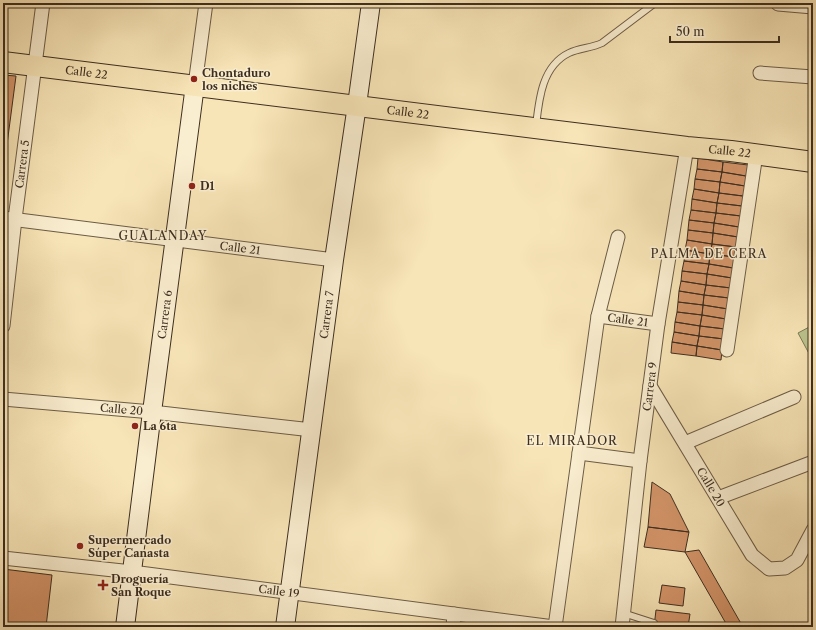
<svg xmlns="http://www.w3.org/2000/svg" width="816" height="630" font-family="'Libre Caslon Text',serif">
	<style>
		.green { fill: #bcc58f; stroke: #7c7a58 }
		.building { fill: #d39469; stroke: #3d2e20 }
		.lines { fill: none; stroke-linecap: round; stroke-linejoin: round }
		.lane-casing { stroke: #6c5c46; stroke-width: 8 }
		.street-casing { stroke: #6c5c46; stroke-width: 15 }
		.secondary-casing { stroke: #3d2e20; stroke-width: 20 }
		.primary-casing { stroke: #3d2e20; stroke-width: 22 }
		.lane { stroke: #faeed0; stroke-width: 6 }
		.street { stroke: #faeed0; stroke-width: 13 }
		.secondary { stroke: #faeed0; stroke-width: 18 }
		.primary { stroke: #f8e5b7; stroke-width: 20 }
		.poi-dot { fill: #8f2418; stroke: #faeed0; stroke-width: 1.5 }
		.labels { text-anchor: middle; dominant-baseline: central; stroke-width: 3; stroke-linejoin: round; paint-order: stroke }
		.street-label { font-size: 11px; fill: #3d2e20; stroke: #faeed0 }
		.poi-label { font-size: 11px; font-weight: bold; fill: #3d2e20; stroke: #faeed0; text-anchor: start }
		.neighbourhood-label { font-size: 12px; letter-spacing: 1px; fill: #3d2e20; stroke: #faeed0 }
	</style>
	<rect width="100%" height="100%" fill="#f8e5b7"/>
	<filter id="stains"><feTurbulence type="fractalNoise" baseFrequency=".005" numOctaves="4"/><feColorMatrix values="0 0 0 0 .2 0 0 0 0 .09 0 0 0 0 .02 0 0 0 .5 -.17"/></filter>
	<radialGradient id="worn" r=".72"><stop offset=".6" stop-color="#630" stop-opacity="0"/><stop offset="1" stop-color="#630" stop-opacity=".3"/></radialGradient>
	<path class="green" d="M813,325v36l-15,-28z"/>
	<path class="building" d="M3,75l13,1 -13,99z
		M698,158l25,4 -1,10 -25,-3z
		M723,162l25,3 -2,11 -24,-4z
		M697,169l25,3 -2,10 -25,-3z
		M722,172l24,4 -1,10 -25,-4z
		M695,179l25,3 -1,11 -25,-4z
		M720,182l25,4 -2,10 -24,-3z
		M694,189l25,4 -2,10 -25,-4z
		M719,193l24,3 -1,10 -25,-3z
		M692,199l25,4 -1,10 -25,-3z
		M717,203l25,3 -1,10 -25,-3z
		M691,210l25,3 -2,10 -25,-3z
		M716,213l25,3 -2,11 -25,-4z
		M689,220l25,3 -1,10 -25,-3z
		M714,223l25,4 -1,10 -25,-4z
		M688,230l25,3 -1,11 -25,-4z
		M713,233l25,4 -2,10 -24,-3z
		M687,240l25,4 -2,10 -25,-4z
		M712,244l24,3 -1,10 -25,-3z
		M685,250l25,4 -1,10 -25,-3z
		M710,254l25,3 -2,11 -24,-4z
		M684,261l25,3 -2,10 -25,-3z
		M709,264l24,4 -1,10 -25,-4z
		M682,271l25,3 -1,11 -25,-4z
		M707,274l25,4 -1,10 -25,-3z
		M681,281l25,4 -2,10 -25,-4z
		M706,285l25,3 -2,10 -25,-3z
		M679,291l25,4 -1,10 -25,-3z
		M704,295l25,3 -1,11 -25,-4z
		M678,302l25,3 -1,10 -25,-3z
		M703,305l25,4 -2,10 -24,-4z
		M677,312l25,3 -2,11 -25,-4z
		M702,315l24,4 -1,10 -25,-3z
		M675,322l25,4 -1,10 -25,-4z
		M700,326l25,3 -1,10 -25,-3z
		M674,332l25,4 -2,10 -25,-4z
		M699,336l25,3 -2,11 -25,-4z
		M672,342l25,4 -1,10 -25,-3z
		M697,346l25,4 -1,10 -25,-4z
		M652,482l18,12 19,38 -41,-5z
		M648,527l41,5 -4,20 -41,-5z
		M699,550l44,77h-15l-43,-75z
		M3,569l49,6 -6,52h-43z
		M662,585l23,3 -2,18 -24,-3z
		M656,610l34,4 -2,13h-34z"/>
	<g class="lines">
		<defs>
			<path id="lane" d="M536,126c3,-27 6,-60 33,-73 10,-5 23,-5 33,-10l53,-40
				M623,613l31,10
				M644,627l10,-4"/>
			<g id="street">
				<path d="M778,4l35,3"/>
				<path d="M760,73l53,4"/>
				<path d="M195,85l11,-82"/>
				<path id="s1" d="M3,218l331,42"/>
				<path id="s2" d="M598,316l60,8"/>
				<path id="s3" d="M3,326l12,-107 28,-216"/>
				<path d="M727,350l29,-196"/>
				<path id="s4" d="M650,386l102,169 17,14 16,-1 12,-8 16,-30"/>
				<path id="s5" d="M3,399l149,13 160,18"/>
				<path d="M685,443l109,-46"/>
				<path d="M579,453l61,8"/>
				<path d="M718,498l95,-36"/>
				<path id="s6" d="M3,558l129,14 422,55"/>
				<path d="M453,627l1,-13"/>
				<path d="M555,627l43,-311 20,-79"/>
				<path id="s7" d="M622,627l18,-166 18,-137 29,-177"/>
			</g>
			<g id="secondary">
				<path id="s8" d="M125,627l27,-215 43,-327"/>
				<path id="s9" d="M285,627l49,-367 23,-155 14,-102"/>
			</g>
			<g id="primary">
				<path id="s10" d="M3,62l684,85 44,4 82,11"/>
			</g>
		</defs>
		<use href="#lane" class="lane-casing"/>
		<use href="#street" class="street-casing"/>
		<use href="#secondary" class="secondary-casing"/>
		<use href="#primary" class="primary-casing"/>
		<use href="#lane" class="lane"/>
		<use href="#street" class="street"/>
		<use href="#secondary" class="secondary"/>
		<use href="#primary" class="primary"/>
	</g>
	<g class="poi-dot">
		<circle cx="194" cy="79" r="4"/>
		<circle cx="192" cy="186" r="4"/>
		<circle cx="135" cy="426" r="4"/>
		<circle cx="80" cy="546" r="4"/>
		<path d="M101 579h4v4h4v4h-4v4h-4v-4h-4v-4h4z"/>
	</g>
	<g class="labels">
		<g class="street-label">
			<text stroke="none"><textPath href="#s10" startOffset="84">Calle 22</textPath></text>
			<text stroke="none"><textPath href="#s10" startOffset="408">Calle 22</textPath></text>
			<text stroke="none"><textPath href="#s10" startOffset="732">Calle 22</textPath></text>
			<text stroke="none"><textPath href="#s3" startOffset="163">Carrera 5</textPath></text>
			<text stroke="none"><textPath href="#s1" startOffset="239">Calle 21</textPath></text>
			<text stroke="none"><textPath href="#s8" startOffset="315">Carrera 6</textPath></text>
			<text stroke="none"><textPath href="#s9" startOffset="315">Carrera 7</textPath></text>
			<text stroke="none"><textPath href="#s2" startOffset="30">Calle 21</textPath></text>
			<text stroke="none"><textPath href="#s7" startOffset="242">Carrera 9</textPath></text>
			<text stroke="none"><textPath href="#s5" startOffset="119">Calle 20</textPath></text>
			<text stroke="none"><textPath href="#s4" startOffset="118">Calle 20</textPath></text>
			<text stroke="none"><textPath href="#s6" startOffset="278">Calle 19</textPath></text>
		</g>
		<g class="poi-label">
			<text x="202" y="73">Chontaduro<tspan x="202" dy="13">los niches</tspan></text>
			<text x="200" y="186">D1</text>
			<text x="143" y="426">La 6ta</text>
			<text x="88" y="540">Supermercado<tspan x="88" dy="13">Súper Canasta</tspan></text>
			<text x="111" y="579">Droguería<tspan x="111" dy="13">San Roque</tspan></text>
		</g>
		<g class="neighbourhood-label">
			<text x="163" y="235">GUALANDAY</text>
			<text x="709" y="253">PALMA DE CERA</text>
			<text x="572" y="440">EL MIRADOR</text>
		</g>
	</g>
	<rect width="816" height="630" fill="none" stroke="#f8e5b7" stroke-width="16"/>
	<rect x="4" y="4" width="808" height="622" fill="none" stroke="#3d2e20" stroke-width="2"/>
	<rect x="8" y="8" width="800" height="614" fill="none" stroke="#3d2e20"/>
	<path d="M670 36v6h109v-6" fill="none" stroke="#3d2e20" stroke-width="2"/>
	<text x="676" y="36" font-size="12" fill="#3d2e20" stroke="#faeed0" stroke-width="3" paint-order="stroke">50 m</text>
	<rect width="100%" height="100%" filter="url(#stains)"/>
	<rect width="100%" height="100%" fill="url(#worn)"/>
</svg>
